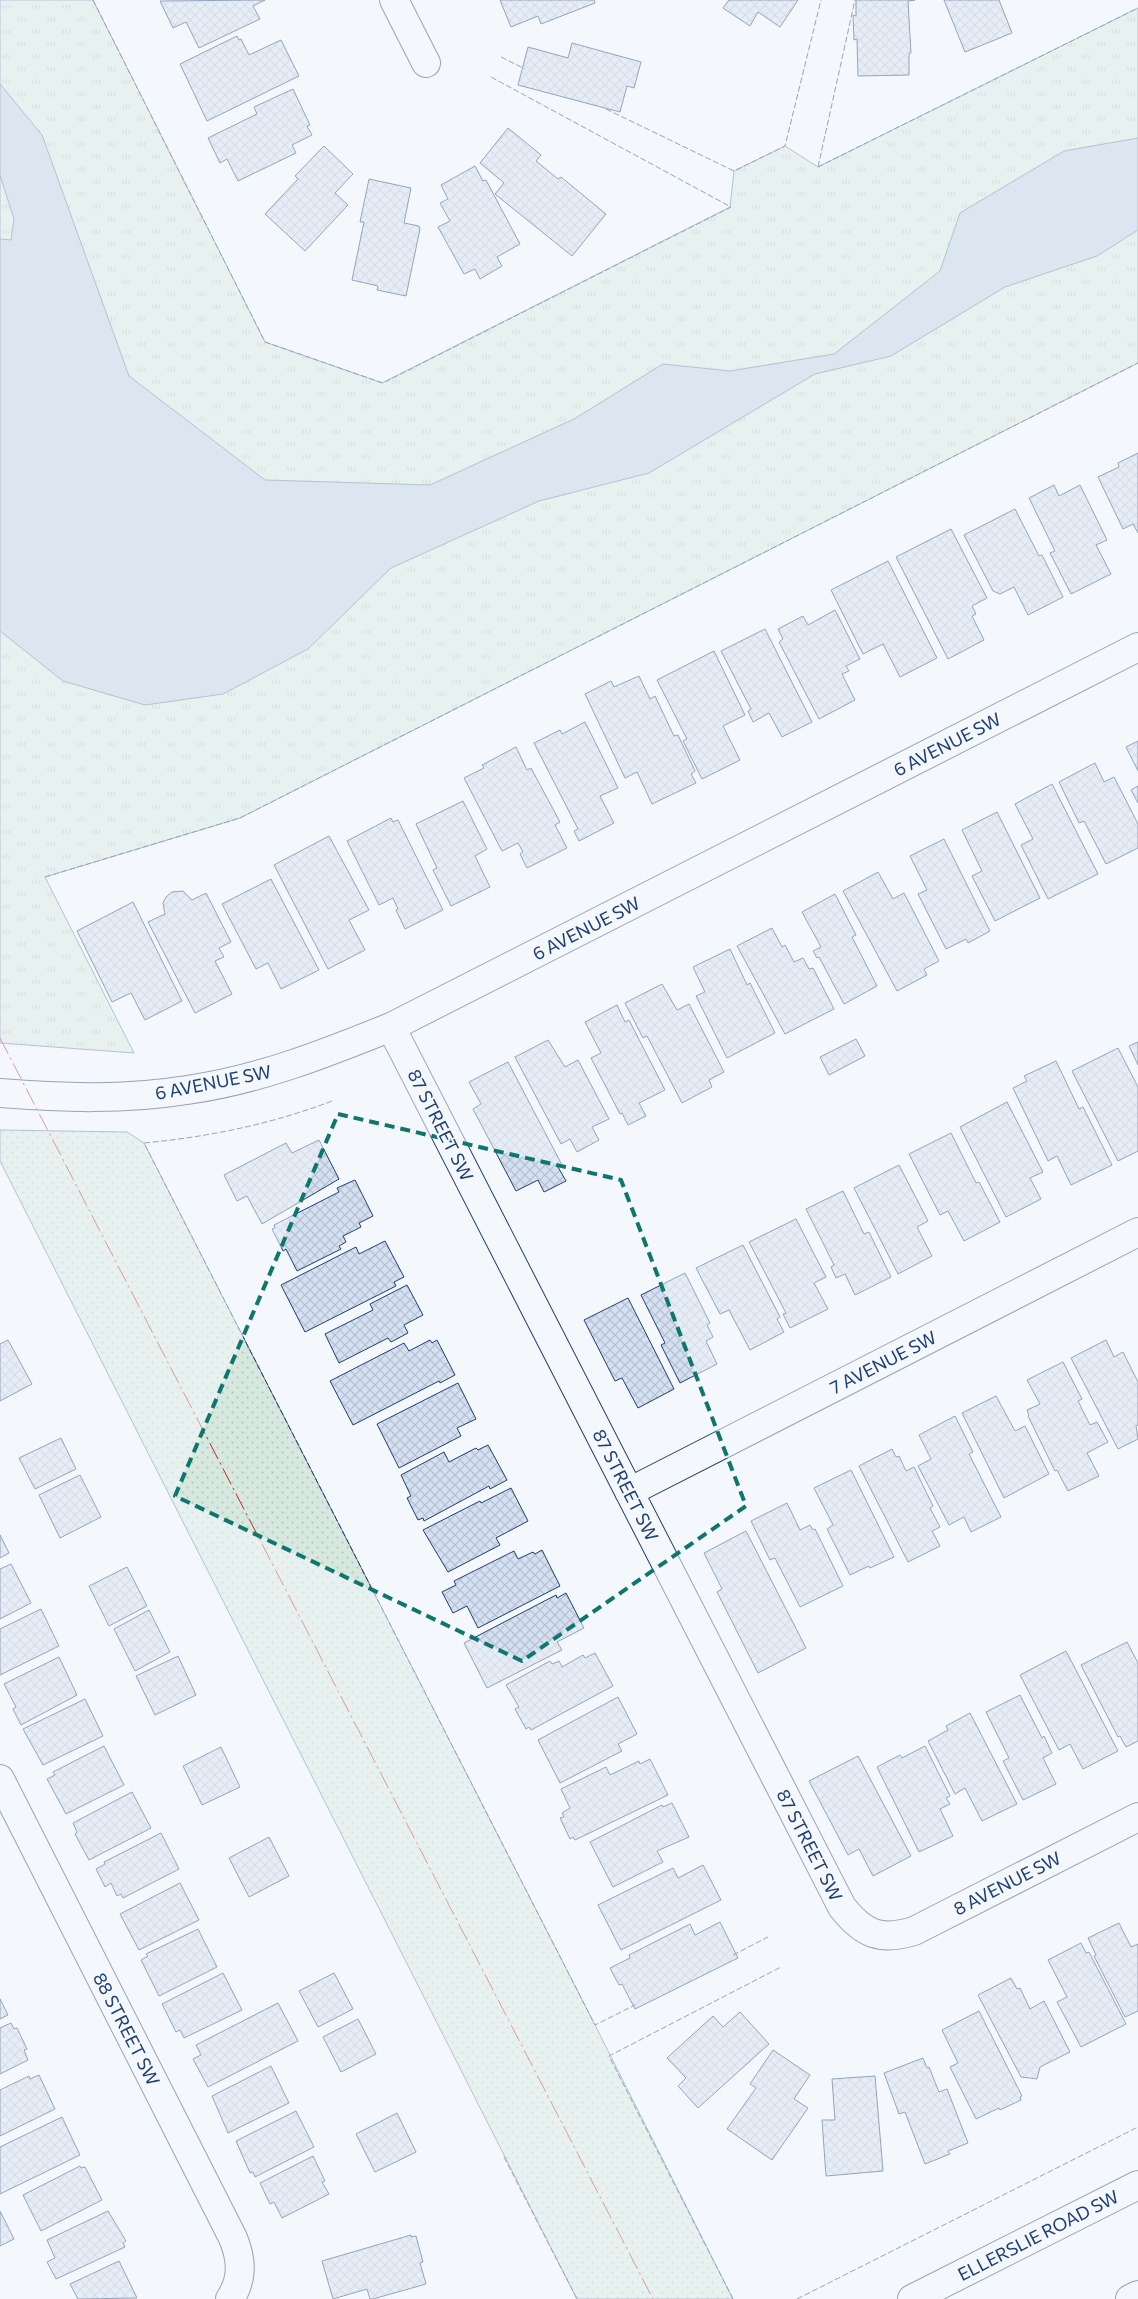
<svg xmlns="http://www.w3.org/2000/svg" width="1138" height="2299" font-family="Commissioner,sans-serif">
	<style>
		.grass { fill: url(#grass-dots); stroke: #687fa3 }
		.park { fill: url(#park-tufts); stroke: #687fa3 }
		.water { fill: #bed0e5; stroke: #687fa3 }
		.building { fill: url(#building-cross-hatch); stroke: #1d3f73 }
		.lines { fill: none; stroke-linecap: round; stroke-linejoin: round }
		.street-casing { stroke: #1d3f73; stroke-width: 30 }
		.secondary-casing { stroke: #1d3f73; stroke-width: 30 }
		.street { stroke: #f4f7fb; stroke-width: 28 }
		.secondary { stroke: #f4f7fb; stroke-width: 28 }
		.fence { stroke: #1d3f73; stroke-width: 1; stroke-dasharray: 6 2.5; stroke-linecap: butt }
		.power { stroke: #c62828; stroke-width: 1; stroke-dasharray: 18 4 2.5 4; stroke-linecap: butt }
		.marked { fill: none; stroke: #0f766e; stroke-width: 4; stroke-dasharray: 10 6; stroke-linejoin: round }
		.labels { text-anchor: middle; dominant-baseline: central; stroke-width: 4; stroke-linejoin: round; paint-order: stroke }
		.street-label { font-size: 18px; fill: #1d3f73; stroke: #f4f7fb }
	</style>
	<defs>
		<pattern id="grass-dots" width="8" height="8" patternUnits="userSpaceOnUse" patternTransform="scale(1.25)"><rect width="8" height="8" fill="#d7e8df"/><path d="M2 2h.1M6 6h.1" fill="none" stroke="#b8c8c3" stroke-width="1.8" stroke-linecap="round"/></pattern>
		<pattern id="park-tufts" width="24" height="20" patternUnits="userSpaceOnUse" patternTransform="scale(1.25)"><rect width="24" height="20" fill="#d7e8df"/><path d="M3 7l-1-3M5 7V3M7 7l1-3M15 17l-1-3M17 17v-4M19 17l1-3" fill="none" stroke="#b8c8c3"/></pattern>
		<pattern id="building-cross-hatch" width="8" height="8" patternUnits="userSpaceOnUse" patternTransform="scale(1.25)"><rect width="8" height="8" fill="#d5e0f0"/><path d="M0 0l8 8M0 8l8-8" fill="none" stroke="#b6c1d1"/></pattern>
	</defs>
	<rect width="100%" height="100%" fill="#f4f7fb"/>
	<path class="grass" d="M0,1130l127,2 17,11 451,882 138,274h-156l-577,-1138z"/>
	<path class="park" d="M0,0h93l172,342 117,41 348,-176 4,-36 51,-25 33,21 320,-159v355l-898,455 -195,59 89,176 -134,-10z"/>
	<path class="water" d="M0,84l42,51 87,241 136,104 165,5 144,-66 89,-55 67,7 104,-17 106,-83 20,-58 104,-62 74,-13v92l-41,26 -92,31 -114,69 -76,18 -166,99 -110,28 -148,67 -83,81 -85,45 -78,11 -82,-24 -63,-50v-392l11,1 3,-21 -14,-44z"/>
	<path class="building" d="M265,0l-12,6 7,13 -61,29 -13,-26 -13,6 -13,-27z
		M500,0h94l1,3 -54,21 -3,-8 -27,11z
		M729,0h69l-18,27 -22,-15 -8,14 -27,-18z
		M856,0h59l-7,1 3,52h-2v22l-51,1 -1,-37 -3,1 -1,-25 3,1z
		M944,0h55l13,33 -47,19z
		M237,36l2,4 2,-1 8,16 32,-15 18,36 -92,45 -27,-57z
		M572,43l69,19 -7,26 -7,-2 -7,26 -102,-27 10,-38 40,11z
		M293,89l17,36 -3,1 5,9 -20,10 4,8 -58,28 -11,-22 -7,4 -12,-25 49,-24 -3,-7z
		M508,128l33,27 -5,6 22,18 3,-2 45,37 -34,42 -77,-62 9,-11 -24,-20z
		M324,146l29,28 -18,19 13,12 -43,46 -40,-37 33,-35 -3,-3z
		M475,166l8,15 3,-1 34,64 -23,13 5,9 -22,13 -5,-10 -11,5 -26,-47 12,-6 -10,-18 8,-4 -7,-14z
		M369,179l42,9 -7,35 15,3 1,3 -14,67 -29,-6 1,-4 -26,-6 12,-58h-4z
		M1138,453v80l-5,-9 -10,5 -25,-52 21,-10 -1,-4z
		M1054,485l5,11 21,-11 27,55 -11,5 15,29 -40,20 -21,-41 5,-2 -26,-53z
		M1015,509l24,47 3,-1 21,42 -35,18 -14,-28 -14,7 -7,-3 -29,-56z
		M951,529l36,69 -15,8 4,8 -4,2 12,24 -36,19 -52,-102z
		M888,561l49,97 -37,19 -17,-33 -20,10 -32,-64z
		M835,610l25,49 -14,7 3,5 -7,3 13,26 -36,19 -40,-77 4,-3 -5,-10 25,-13 5,9z
		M765,629l47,93 -30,15 -13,-24 -16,9 -5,-11 3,-2 -30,-58z
		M714,651l31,64 -22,11 17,34 -38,19 -19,-38 4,-2 -30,-59z
		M639,676l11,23 5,-3 19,40 4,-1 17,36 -4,3 5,9 -44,21 -15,-32 -12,6 -40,-84 26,-13 3,6z
		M585,722l33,66 -18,8 14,27 -35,18 -5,-10 4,-2 -44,-86 26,-13 2,4z
		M1138,741v30l-12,-24z
		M516,747l11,23 4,-2 29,54 -5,3 12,23 -40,20 -7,-14 3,-2 -5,-9 -16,8 -38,-73 20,-10 -2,-3z
		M1095,763l9,19 10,-5 24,47v24l-32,16 -22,-43 -5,2 -20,-41z
		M1052,784l46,90 -50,25 -27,-54 12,-6 -18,-35z
		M1138,786v17l-7,-13z
		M463,801l24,48 -12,7 15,31 -39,19 -18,-36 4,-2 -21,-44z
		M997,812l43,86 -45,23 -23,-45 10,-5 -20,-41z
		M391,818l2,4 5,-2 45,90 -38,19 -9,-19 2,-1 -5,-11 -14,7 -32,-64z
		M329,836l40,74 -20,10 16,30 -37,19 -54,-104z
		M944,839l46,92 -22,12 -2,-4 -20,10 -28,-55 9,-4 -17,-34z
		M878,872l15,27 11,-6 35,68 -15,8 3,6 -30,16 -54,-100z
		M271,879l48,91 -38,19 -13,-26 -12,6 -34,-65z
		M183,891l9,9 14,-7 25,49 -12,6 5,9 -9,4 17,33 -37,19 -47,-91 17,-8 -2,-11 3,-6 6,-5z
		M835,894l21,41 -4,2 25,49 -33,18 -25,-47 -2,1 -4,-7 8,-4 -19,-35z
		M133,902l49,99 -37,19 -14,-27 -19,9 -35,-71z
		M772,928l10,19 3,-2 9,17 9,-4 6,11 4,-1 21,41 -49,25 -48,-88z
		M730,949l17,36 3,-2 25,50 -48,25 -31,-62 9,-4 -12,-25z
		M662,984l15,26 12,-6 35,68 -15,8 3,7 -30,16 -35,-67 -4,2 -18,-35z
		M617,1005l8,17 4,-2 36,70 -26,13 7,13 -18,9 -6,-12 -2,1 -29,-56 10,-5 -16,-31z
		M856,1039l9,17 -36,19 -9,-18z
		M548,1040l17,27 13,-7 31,59 -17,8 7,13 -22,12 -7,-13 -9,5 -46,-87z
		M1138,1042v23l-9,-19z
		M1118,1048l20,39v64l-20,10 -46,-90z
		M1056,1061l23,48 4,-2 29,58 -41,20 -14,-29 -9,5 -35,-73 14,-7 -3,-5z
		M508,1062l54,103 -4,2 8,14 -22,11 -6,-12 -22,11 -43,-82 8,-5 -12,-22z
		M1007,1102l36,70 -13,6 11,21 -35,18 -46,-90z
		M951,1133l25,50 3,-1 21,40 -36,19 -16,-30 -8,4 -31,-61z
		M319,1140l20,39 -77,45 -15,-28 -10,5 -13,-26 62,-32 6,10z
		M899,1165l29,56 -11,6 15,29 -34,18 -44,-86z
		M355,1180l18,36 -14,7 2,4 -18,9 3,6 -7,4 2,3 -44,22 -11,-22 -3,2 -11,-22 3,-1 -1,-3 65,-33 -2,-4z
		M843,1191l21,43 5,-2 22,45 -36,18 -10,-21 -9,4 -5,-11 3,-2 -28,-56z
		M796,1219l30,58 -12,6 14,26 -38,19 -7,-14 3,-1 -37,-71z
		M385,1241l19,36 -10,5 2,4 -91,46 -24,-47 75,-38 3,7z
		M743,1245l37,72 -3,2 7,13 -34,18 -21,-40 -9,4 -24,-46z
		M685,1273l25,50 -3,2 6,12 -7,4 11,23 -37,19 -19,-38 4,-2 -24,-48z
		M407,1285l16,30 -19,10 4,8 -17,9 -3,-4 -49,25 -14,-29 48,-24 -3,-6z
		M628,1298l46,91 -36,19 -16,-30 -7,3 -31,-61z
		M8,1340l24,44 -32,17v-57z
		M430,1340l2,3 5,-3 18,35 -15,8 -1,-2 -86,44 -23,-44 74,-38 5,8z
		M1106,1340l8,17 9,-5 15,30v43l-2,1 2,13 -20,10 -47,-91z
		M1063,1362l19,37 -4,2 12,24 7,-3 11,20 -21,11 12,23 -31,15 -11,-21 -2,1 -27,-55 1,-1 -2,-5 13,-6 -13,-24z
		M458,1383l18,36 -19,9 4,8 -62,32 -22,-44z
		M996,1396l19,35 10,-5 24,48 -45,24 -42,-85z
		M955,1416l18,36 -4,2 32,63 -30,15 -7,-15 -15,8 -31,-59 13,-7 -12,-24z
		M61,1438l15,31 -41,20 -16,-31z
		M488,1445l19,35 -17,9 -1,-3 -65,35 -1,-3 -5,2 -11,-22 4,-2 -10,-21 43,-23 5,10 27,-14 2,2z
		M892,1449l4,8 3,-1 7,15 8,-4 19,39 -3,2 10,19 -8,4 8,15 -32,16 -49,-96z
		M851,1470l43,87 -24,11 -1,-2 -19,9 -23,-46 6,-4 -19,-37z
		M80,1475l21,42 -41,21 -21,-43z
		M511,1488l17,33 -32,17 4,7 -52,27 -25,-42 57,-29 1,2z
		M787,1503l13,27 10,-5 3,5 2,-1 28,57 -43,21 -25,-49 -5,2 -19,-39z
		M746,1531l60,117 -48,25 -41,-81 5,-3 -18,-36z
		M0,1535l9,18 -9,5z
		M542,1550l18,36 -82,42 -11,-22 -14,7 -11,-21 14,-7 -2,-4 60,-30 4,8 15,-7 2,2z
		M11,1564l20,39 -31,16v-50z
		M127,1567l20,39 -38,20 -20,-40z
		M566,1593l18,35 -27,14 5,8 -75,38 -23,-45 92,-48 1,3z
		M41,1609l18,37 -59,29v-46z
		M149,1610l21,42 -35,19 -21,-42z
		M1127,1642l11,21v78l-12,6 -6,-11 -2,1 -37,-72z
		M1066,1651l52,100 -35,18 -13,-25 -11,6 -39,-75z
		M595,1653l18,33 -82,44 -2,-3 -3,2 -11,-20 4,-2 -13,-22 44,-24 2,3 7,-3 3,6 21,-12 2,3z
		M178,1656l18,39 -41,20 -19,-39z
		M59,1657l18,38 -56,30 -8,-16 3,-2 -12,-23z
		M1020,1695l22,43 2,-2 8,17 -9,5 13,26 -33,16 -20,-39 6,-3 -23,-46z
		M618,1697l19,37 -19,10 4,7 -62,32 -22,-43z
		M85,1699l18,37 -60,29 -20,-36z
		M970,1713l47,91 -35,17 -17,-33 -10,6 -27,-53 20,-11 -2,-4z
		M104,1746l20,39 -58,29 -19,-35 8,-4 -2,-3z
		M925,1746l25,50 -4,2 4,6 -10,5 13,27 -34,16 -42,-85 23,-12 2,3z
		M221,1747l19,40 -38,18 -19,-39z
		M858,1756l53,100 -38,20 -14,-27 -11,6 -39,-74z
		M650,1759l18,36 -93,45 -2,-3 -3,2 -10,-21 4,-1 -2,-4 8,-5 -9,-19 45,-22 4,8 29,-14 1,3z
		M132,1792l19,36 -62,32 -14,-26 2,-2 -4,-9z
		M672,1803l17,34 -32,14 6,11 -50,25 -23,-45 72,-37 1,2z
		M161,1833l18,36 -56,29 -2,-4 -4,2 -6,-13 -6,4 -9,-18 9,-5 -1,-2z
		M269,1837l20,39 -40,21 -20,-39z
		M703,1865l18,35 -100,50 -23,-45 75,-37 5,10z
		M180,1883l19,37 -60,30 -19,-36z
		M720,1922l18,36 -103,51 -13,-25 -3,1 -9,-17 20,-10 -1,-3 61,-31 5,11z
		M1119,1923l12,24 7,-3v67l-13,6 -31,-61 2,-1 -8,-17z
		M198,1929l19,38 -58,29 -18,-36 7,-4 -2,-2z
		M1081,1943l5,10 3,-1 37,72 -45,23 -24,-45 10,-5 -19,-37z
		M223,1973l19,37 -58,28 -4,-8 -4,2 -14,-28z
		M334,1973l19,36 -35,18 -19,-36z
		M1011,1978l6,11 3,-1 10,21 14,-8 26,51 -30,15 -3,12 -16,-2 -43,-82z
		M0,1999l8,16 -8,4z
		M278,2003l20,38 -90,46 -15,-28 8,-4 -5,-10z
		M979,2011l43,85 -2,1 1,3 -21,10 -1,-2 -23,11 -26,-52 8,-4 -16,-33z
		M740,2012l29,32 -71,64 -20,-22 8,-8 -19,-20 46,-42 10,11z
		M358,2019l18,35 -35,18 -18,-35z
		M11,2023l3,6 3,-1 10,21 -3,1 4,10 -28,14v-46z
		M773,2050l37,25 -16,24 14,9 -36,52 -45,-31 29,-41 -6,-4z
		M923,2058l4,10 2,-1 10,25 8,-3 21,54 -20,8 2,3 -25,10 -20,-52 -6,2 -15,-41z
		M271,2066l18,37 -61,30 -16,-37z
		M39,2075l16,34 -55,27v-46l29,-14 1,3z
		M875,2076l8,95 -57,5 -4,-56h13l-3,-41z
		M296,2111l18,36 -59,30 -2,-5 -3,1 -14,-32z
		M397,2113l19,39 -41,20 -19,-38z
		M62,2117l18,38 -80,39v-47z
		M313,2156l12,25 -3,1 7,12 -47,24 -8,-16 -4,2 -10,-21z
		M80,2166l1,2 4,-1 17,33 -61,31 -18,-36z
		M0,2211l14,28 -14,7z
		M108,2211l18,30 -3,2 2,4 -69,32 -9,-17 8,-4 -8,-18z
		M411,2235v2l5,-1 7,26 -3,1 6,21 -53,15h-3l-3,-10 -34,10 -11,-38z
		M119,2261l18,37 -59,1 -8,-15z"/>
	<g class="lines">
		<defs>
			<path id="street" d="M394,0l32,63
				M391,1027l451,880c22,28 39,34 72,24l224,-114
				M0,1093c62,5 125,7 187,-3 71,-10 137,-36 204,-63l747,-380
				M629,1492l509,-260
				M0,1779l233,459c9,22 10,41 -3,61"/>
			<path id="secondary" d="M912,2299l226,-114
				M1130,2299l8,-4"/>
		</defs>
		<use href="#street" class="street-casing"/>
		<use href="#secondary" class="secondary-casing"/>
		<use href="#street" class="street"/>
		<use href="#secondary" class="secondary"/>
		<path class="fence" d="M93,0l172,342 118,41 348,-176 -240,-130
			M501,57l24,12
			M606,109l128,62 51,-25 36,-146
			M818,167l320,-159
			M818,167l37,-167
			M45,877l195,-59 898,-455
			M332,1101c-60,23 -124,36 -188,42l451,882 40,-20
			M733,1955l35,-18
			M504,2157l73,142
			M733,2299l-124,-243 172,-89
			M797,2299l341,-172"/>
		<path class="power" d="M0,1038l653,1261"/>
	</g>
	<path d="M0 0H1138V2299H0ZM338,1114l283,66 125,326 -224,155 -347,-165z" fill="#f4f7fb" fill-opacity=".55" fill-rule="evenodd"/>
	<path class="marked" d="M338,1114l283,66 125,326 -224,155 -347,-165z"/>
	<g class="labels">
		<g class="street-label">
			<text transform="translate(947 744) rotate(-27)">6 AVENUE SW</text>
			<text transform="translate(586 928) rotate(-27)">6 AVENUE SW</text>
			<text transform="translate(213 1082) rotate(-11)">6 AVENUE SW</text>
			<text transform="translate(441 1125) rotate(63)">87 STREET SW</text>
			<text transform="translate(883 1362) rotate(-27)">7 AVENUE SW</text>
			<text transform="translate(626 1485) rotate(63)">87 STREET SW</text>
			<text transform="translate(810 1845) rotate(63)">87 STREET SW</text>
			<text transform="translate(1007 1883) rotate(-27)">8 AVENUE SW</text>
			<text transform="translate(127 2029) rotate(63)">88 STREET SW</text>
			<text transform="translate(1038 2235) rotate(-27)">ELLERSLIE ROAD SW</text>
		</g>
	</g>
</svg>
